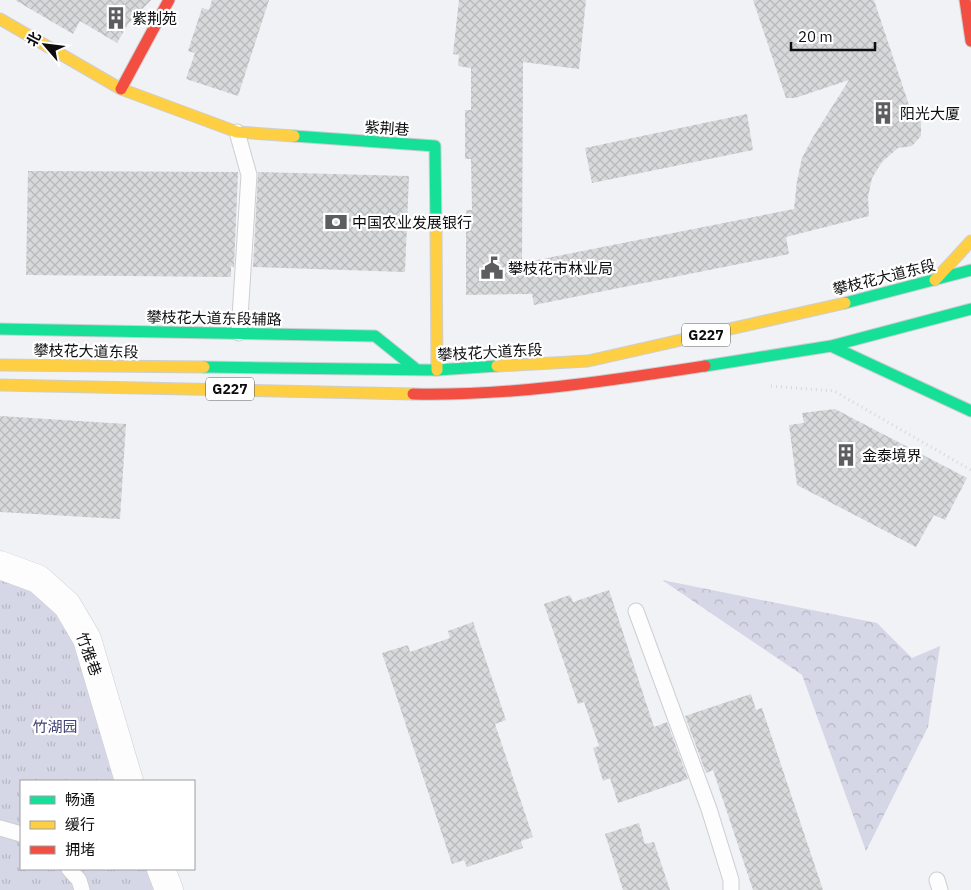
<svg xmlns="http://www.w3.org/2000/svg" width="971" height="890" font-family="'IBM Plex Sans','Noto Sans SC',sans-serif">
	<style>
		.forest { fill: url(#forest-crowns) }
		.park { fill: url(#park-tufts) }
		.building { fill: url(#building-cross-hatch) }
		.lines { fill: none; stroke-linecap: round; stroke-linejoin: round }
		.lane-casing { stroke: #cdced1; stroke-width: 17 }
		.street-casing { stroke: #cdced1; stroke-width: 29 }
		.fast-casing { stroke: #cdced1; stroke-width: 13 }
		.slow-casing { stroke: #cdced1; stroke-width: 13 }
		.jam-casing { stroke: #cdced1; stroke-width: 13 }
		.path { stroke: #d7d7d7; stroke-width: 3; stroke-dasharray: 1 4; stroke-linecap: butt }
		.lane { stroke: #fdfdfe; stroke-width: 15 }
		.street { stroke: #fdfdfe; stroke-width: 28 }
		.fast { stroke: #16e098; stroke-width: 11 }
		.slow { stroke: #ffcf43; stroke-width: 11 }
		.jam { stroke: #f24e42; stroke-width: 11 }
		.labels { text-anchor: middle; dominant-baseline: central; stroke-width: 4.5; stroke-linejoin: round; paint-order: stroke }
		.shield { fill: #fff; stroke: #565657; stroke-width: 1 }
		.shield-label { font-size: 14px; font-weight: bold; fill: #0d0d0f }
		.poi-label { font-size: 15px; fill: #0d0d0f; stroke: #fff; text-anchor: start }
		.street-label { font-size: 15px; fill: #0d0d0f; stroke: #fff }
		.park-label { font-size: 15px; fill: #424574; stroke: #fff }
	</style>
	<defs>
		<pattern id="forest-crowns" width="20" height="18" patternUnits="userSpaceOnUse" patternTransform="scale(1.25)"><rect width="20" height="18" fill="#d5d7e6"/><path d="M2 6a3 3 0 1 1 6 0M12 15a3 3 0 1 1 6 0" fill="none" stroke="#b6b7c4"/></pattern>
		<pattern id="park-tufts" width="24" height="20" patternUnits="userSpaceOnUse" patternTransform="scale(1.25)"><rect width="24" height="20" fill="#d5d7e6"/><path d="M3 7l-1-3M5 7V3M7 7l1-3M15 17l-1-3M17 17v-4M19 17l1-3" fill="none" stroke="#b6b7c4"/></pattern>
		<pattern id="building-cross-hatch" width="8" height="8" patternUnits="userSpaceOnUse" patternTransform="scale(1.25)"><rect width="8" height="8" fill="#d8d9db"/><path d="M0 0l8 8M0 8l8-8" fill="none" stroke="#b8b9bb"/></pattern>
	</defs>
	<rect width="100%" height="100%" fill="#f1f2f6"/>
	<path class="forest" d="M662,580l215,43 35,35 28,-12 -12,81 -62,124 -64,-176z"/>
	<path class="park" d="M0,565l67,40 62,176h-108v88h140l8,21h-169z"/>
	<path class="building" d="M15,0h136l-23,24 -11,19 -37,-22 -7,13z
		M212,0h57l-31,96 -52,-17 9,-26 -7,-2 14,-43 7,2z
		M459,0h127l-7,69 -56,-7 -1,201 272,-54 3,-28 5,-23 11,-21 36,-57 -54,18h-9l-33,-98h121l36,108 11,14v14l-9,10 -14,2 -16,14 -10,16 -4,19 1,19 -83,21 3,17 -255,51 -2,-11 -66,1v-85h6l-1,-51h-6v-49h6v-42l-13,-2 1,-11 -6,-1z
		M747,114l6,36 -161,33 -7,-35z
		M28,171l210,1 -4,95 -3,-1v11l-205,-2z
		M258,172l151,4 -4,96 -152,-5z
		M835,409l132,69 -22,42 -11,-5 -18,32 -119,-62 -8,-60 15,-2 -2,-10z
		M0,416l126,8 -6,95 -120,-7z
		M609,590l45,137 13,-5 21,57 -70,24 -8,-25 -7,3 -10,-33 6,-2 -15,-44 -6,2 -34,-100 26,-9 3,7z
		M473,622l33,98 -11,4 38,113 -12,4 2,7 -56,19 -3,-7 -12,4 -70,-211 26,-8 2,7 40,-14 -2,-7z
		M751,694l5,16 6,-2 61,182h-70l-40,-120 -7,3 -21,-57z
		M639,823l6,21 9,-2 16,48h-47l-18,-56z"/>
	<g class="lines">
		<defs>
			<path id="lane" d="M237,132l12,43 -10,158
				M636,611l73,198 22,71v10
				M0,828l21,6
				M69,869l10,11 3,10
				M937,880l3,10"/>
			<path id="street" d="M0,565l38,14 29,26 20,34 42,142
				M161,869l8,21"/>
			<path id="fast" d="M294,136l141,10 1,85
				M845,303l126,-33
				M0,329l375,7 41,33
				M831,346l140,65
				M705,366l126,-20 140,-37
				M204,367l233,3 60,-4"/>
			<path id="slow" d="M0,19l121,70 116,43 57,4
				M436,231l1,139
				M935,280l36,-39
				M0,365l204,2
				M497,366l91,-5 257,-58
				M0,385l413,9"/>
			<path id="jam" d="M965,0l6,41
				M121,89l48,-89
				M413,394c99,2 195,-13 292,-28"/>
		</defs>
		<use href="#lane" class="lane-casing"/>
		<use href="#street" class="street-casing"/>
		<use href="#fast" class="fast-casing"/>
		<use href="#slow" class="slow-casing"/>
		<use href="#jam" class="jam-casing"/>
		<path class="path" d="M771,386l63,5 137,79"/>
		<use href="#lane" class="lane"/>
		<use href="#street" class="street"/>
		<use href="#fast" class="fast"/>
		<use href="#slow" class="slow"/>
		<use href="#jam" class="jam"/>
	</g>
	<defs>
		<symbol id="building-bare" viewBox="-9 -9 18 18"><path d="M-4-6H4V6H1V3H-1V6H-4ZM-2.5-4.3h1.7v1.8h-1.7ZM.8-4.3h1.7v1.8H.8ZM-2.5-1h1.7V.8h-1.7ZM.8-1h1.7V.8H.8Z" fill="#5d5d60" stroke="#fff" stroke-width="2.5" paint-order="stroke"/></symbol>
		<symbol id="bank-bare" viewBox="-9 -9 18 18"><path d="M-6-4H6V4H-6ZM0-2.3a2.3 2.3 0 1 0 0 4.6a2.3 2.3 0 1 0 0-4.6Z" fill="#5d5d60" stroke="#fff" stroke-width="2.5" paint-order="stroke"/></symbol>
		<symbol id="civic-bare" viewBox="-9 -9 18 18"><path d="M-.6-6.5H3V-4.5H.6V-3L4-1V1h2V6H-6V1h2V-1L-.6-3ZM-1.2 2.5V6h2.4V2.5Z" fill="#5d5d60" stroke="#fff" stroke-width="2.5" paint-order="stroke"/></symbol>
	</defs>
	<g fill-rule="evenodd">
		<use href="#building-bare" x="100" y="2" width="32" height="32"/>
		<use href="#building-bare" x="867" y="97" width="32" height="32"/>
		<use href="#bank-bare" x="320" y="206" width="32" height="32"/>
		<use href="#civic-bare" x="476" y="252" width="32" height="32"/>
		<use href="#building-bare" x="830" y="439" width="32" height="32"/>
	</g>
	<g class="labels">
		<g class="shield">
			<rect x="682" y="323.5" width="48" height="23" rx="4"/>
			<rect x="206" y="377.5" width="48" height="23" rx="4"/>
		</g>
		<g class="shield-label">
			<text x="706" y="335">G227</text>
			<text x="230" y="389">G227</text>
		</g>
		<g class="poi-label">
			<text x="132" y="18">紫荆苑</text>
			<text x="900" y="113">阳光大厦</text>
			<text x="352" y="222">中国农业发展银行</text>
			<text x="508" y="268">攀枝花市林业局</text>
			<text x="862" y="455">金泰境界</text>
		</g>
		<g class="street-label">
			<text transform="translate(387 128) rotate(4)">紫荆巷</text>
			<text transform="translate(884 277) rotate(-14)">攀枝花大道东段</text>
			<text transform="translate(214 318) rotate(1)">攀枝花大道东段辅路</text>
			<text transform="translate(86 351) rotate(1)">攀枝花大道东段</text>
			<text transform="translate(490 352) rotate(-3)">攀枝花大道东段</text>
			<text transform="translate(89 654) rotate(70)">竹雅巷</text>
		</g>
		<g class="park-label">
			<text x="55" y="726">竹湖园</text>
		</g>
	</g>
	<rect x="20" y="780" width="175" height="90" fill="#ffffff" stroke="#9e9e9f"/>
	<rect x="30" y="796" width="25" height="8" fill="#16e098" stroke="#9e9e9f"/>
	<text x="65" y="805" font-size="15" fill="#0d0d0f">畅通</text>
	<rect x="30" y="821" width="25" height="8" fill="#ffcf43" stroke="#9e9e9f"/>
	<text x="65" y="830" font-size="15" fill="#0d0d0f">缓行</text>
	<rect x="30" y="846" width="25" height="8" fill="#f24e42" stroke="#9e9e9f"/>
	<text x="65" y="855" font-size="15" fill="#0d0d0f">拥堵</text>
	<g transform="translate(45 45) rotate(298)" stroke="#ffffff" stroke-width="4" paint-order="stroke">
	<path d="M0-4L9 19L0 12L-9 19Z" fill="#0d0d0f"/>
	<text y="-8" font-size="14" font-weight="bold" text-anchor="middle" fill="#0d0d0f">北</text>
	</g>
	<path d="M791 42v8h84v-8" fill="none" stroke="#0d0d0f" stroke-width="2.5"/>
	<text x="798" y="42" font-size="15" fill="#0d0d0f" stroke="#ffffff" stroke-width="4" paint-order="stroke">20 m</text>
</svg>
